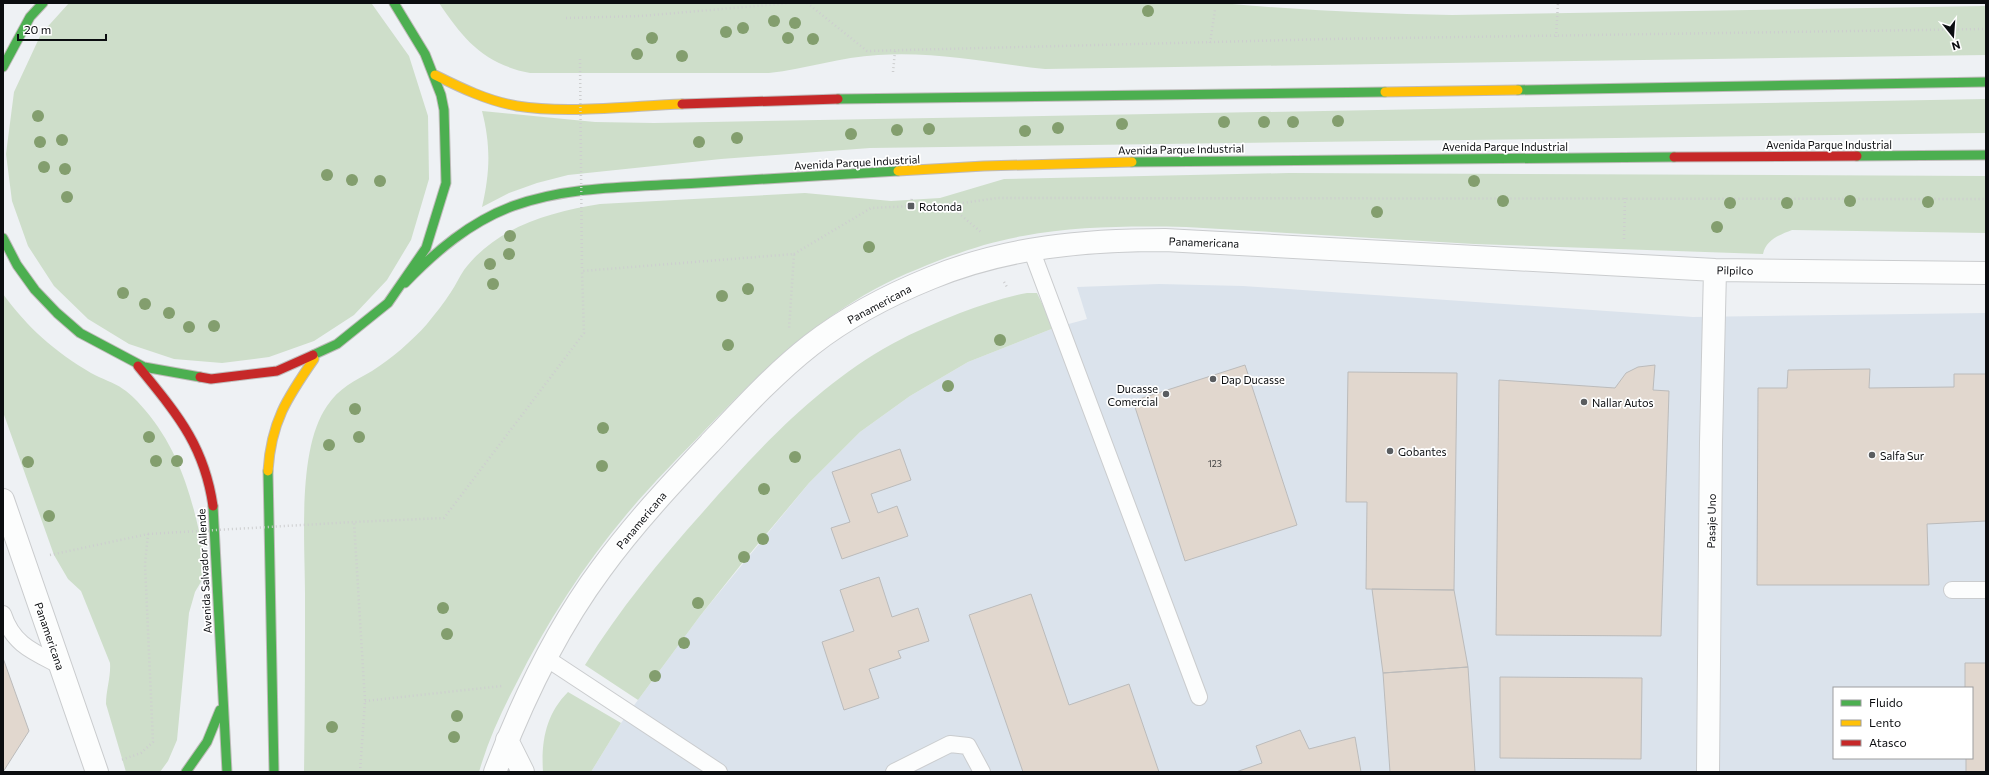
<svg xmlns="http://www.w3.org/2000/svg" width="1989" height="775" font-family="Commissioner,sans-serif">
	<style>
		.built { fill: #dbe3ec; fill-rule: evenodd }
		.green { fill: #cedeca }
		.building { fill: #e1d7ce; stroke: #bbb }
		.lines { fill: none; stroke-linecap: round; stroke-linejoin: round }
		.lane-casing { stroke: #caccce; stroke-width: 18 }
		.street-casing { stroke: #caccce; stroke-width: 24 }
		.fast-casing { stroke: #bfbbba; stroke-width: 11 }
		.slow-casing { stroke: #bfbbba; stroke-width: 11 }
		.jam-casing { stroke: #bfbbba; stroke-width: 11 }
		.path { stroke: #cdcecf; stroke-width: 2.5; stroke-dasharray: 1 3; stroke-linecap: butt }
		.lane { stroke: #fcfdfd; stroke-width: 16 }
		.street { stroke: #fcfdfd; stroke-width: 22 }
		.fast { stroke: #4caf50; stroke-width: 9 }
		.slow { stroke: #ffc107; stroke-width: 9 }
		.jam { stroke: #c62828; stroke-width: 9 }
		.path-bridge { stroke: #cdcecf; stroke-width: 2.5; stroke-dasharray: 1 3; stroke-linecap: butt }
		.tree { fill: #839e6e }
		.poi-dot { fill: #5a5d60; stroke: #fff; stroke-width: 1.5 }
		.labels { text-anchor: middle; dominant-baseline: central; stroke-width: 3.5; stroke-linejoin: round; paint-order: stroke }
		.number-label { font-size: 9px; fill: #404040 }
		.street-label { font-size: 11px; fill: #0b0d10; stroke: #fff }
		.poi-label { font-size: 11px; fill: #0b0d10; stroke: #fff; text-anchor: start }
	</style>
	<rect width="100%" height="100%" fill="#eef1f4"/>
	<path class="built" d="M1159,284l84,2 450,31 293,-4v459h-1395l30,-49 79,-107 109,-133 51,-51 50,-36 58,-34 86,-34 33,-9 -10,-32zM1834,688h138v70h-138z"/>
	<path class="green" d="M69,3l303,1 37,52 19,60 1,63 -18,61 -24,40 -33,35 -40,26 -45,16 -47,6 -48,-4 -45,-15 -41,-25 -34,-33 -26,-40 -16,-45 -6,-47 8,-62 27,-58z
		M439,3h782c77,7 154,11 231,12l534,-9v49l-941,14c-55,-6 -111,-18 -167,-14 -37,2 -72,14 -109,18h-239c-46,-9 -66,-33 -91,-70z
		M1986,99v34l-1116,15 -149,11 -153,16 -31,8 -28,10 -27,14c8,-35 9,-61 0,-96l113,11 59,1z
		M1289,173l697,3v57l-194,-3c-13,5 -26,10 -29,24l-289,-10 -288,-17c-54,-1 -109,-1 -163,9 -36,6 -72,19 -105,33 -86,34 -151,96 -213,161 -27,28 -54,55 -79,85 -43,51 -80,109 -110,169 -15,28 -28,57 -37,88h-175c1,-59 1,-119 1,-178 0,-52 -8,-145 22,-188 12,-18 27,-25 45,-35 20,-13 39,-29 55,-47 8,-10 17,-21 24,-32 5,-7 8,-15 13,-22 32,-43 86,-58 136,-66l205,-11 86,8 49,-3 64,-19z
		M1027,293h10l17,35 -86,34 -58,34 -50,36 -51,51 -66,79 -43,54 -62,84 -53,-35c34,-55 75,-105 118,-153 54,-62 116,-128 189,-168 22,-12 45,-22 68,-31 22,-8 44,-16 67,-20z
		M3,294c25,34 51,57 88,79 10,6 23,9 32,16 8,5 16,14 22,21 30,35 44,76 54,121 2,13 7,31 4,45 -1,5 -5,11 -8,16 -2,7 -4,14 -6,21l-12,127 -9,21 -8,11h-34l-20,-68c0,-14 5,-27 4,-41l-29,-72 -13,-12 -14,-24 -51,-143z
		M568,692l53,31 -30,49h-48c-2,-31 3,-58 25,-80z"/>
	<path class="building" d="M1245,365l52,160 -112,36 -52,-160z
		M1655,365l-2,25 16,1 -8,245 -165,-1 3,-255 116,8 11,-15 12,-6z
		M1870,369l-1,19 85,-1v-13h32v147l-59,3 2,61h-172l1,-197h29l1,-18z
		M1348,372l109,1 -3,217 -88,-1 1,-87h-21z
		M900,449l11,31 -40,14 7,19 19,-7 11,30 -66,23 -11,-31 19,-6 -18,-50z
		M879,577l13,40 26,-9 11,33 -31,10 3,7 -32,11 10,29 -35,12 -22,-68 32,-11 -14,-41z
		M1372,589l82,1 14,77 -85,6z
		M1031,594l38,111 60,-21 30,88h-136l-54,-157z
		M3,658l26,73 -26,41z
		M1965,663h21v109h-20v-14h6v-70h-7z
		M1468,667l7,105h-85l-7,-99z
		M1500,677l142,1 -1,81 -141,-1z
		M1300,730l9,19 46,-12 6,35h-125l26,-9 -6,-17z"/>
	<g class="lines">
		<defs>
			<path id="lane" d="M1031,249l168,448
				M1952,590h34
				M3,614c10,31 31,38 58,52
				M546,658l173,114
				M894,772l56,-28 18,2 14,26"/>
			<path id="street" d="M3,500l94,272
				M507,740l16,32
				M495,772c27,-71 60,-141 106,-203 32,-44 70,-85 108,-125 32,-34 65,-70 102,-99 36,-28 78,-50 120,-67 75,-31 154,-38 234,-38l550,30 271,3
				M1708,772l3,-330 4,-172"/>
			<path id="fast" d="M3,67l27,-50 13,-14
				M1518,90l468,-8
				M838,99l547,-7
				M1857,156l129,-1
				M1132,162l542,-5
				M3,238l14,27 18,25 22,23 23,20 64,34 56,10
				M405,283c31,-32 65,-61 108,-77 53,-19 111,-19 167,-22 73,-4 146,-9 218,-13
				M313,355l24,-11 51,-41 38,-55 20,-65 -2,-73 -3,-15 -16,-41 -31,-51
				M268,471l6,301
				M213,506l14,266
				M186,772l21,-30 13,-32"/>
			<path id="slow" d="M435,75c26,13 53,26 82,31 50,8 114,0 165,-2
				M1385,92l133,-2
				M898,171l86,-5 148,-4
				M268,471c3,-49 19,-73 46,-112"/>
			<path id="jam" d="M682,104l156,-5
				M1674,157l183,-1
				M138,366c38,47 66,78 75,140
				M200,377l11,2 66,-8 36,-16"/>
		</defs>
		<use href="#lane" class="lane-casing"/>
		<use href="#street" class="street-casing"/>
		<use href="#fast" class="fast-casing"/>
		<use href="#slow" class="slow-casing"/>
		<use href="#jam" class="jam-casing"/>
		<path class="path" d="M807,3l60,48 462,-12 657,-10
			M566,18l75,-2 149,-13
			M1556,37l2,-34
			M1210,43l5,-33
			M893,72l2,-21
			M949,205l33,28
			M911,206l38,-1 48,-7 989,1
			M1624,239l1,-41
			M794,254l77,-46 40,-2 1,-10
			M1004,282l3,5
			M50,555l98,-21 -3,30 8,178 -12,11 -20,7
			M365,701l137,-15
			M360,772l5,-71 -11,-179 90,-4 140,-185 -2,-62 212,-17 -5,75"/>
		<use href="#lane" class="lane"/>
		<use href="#street" class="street"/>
		<use href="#fast" class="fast"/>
		<use href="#slow" class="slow"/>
		<use href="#jam" class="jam"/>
		<path class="path-bridge" d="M580,59l2,212
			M148,534l206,-12"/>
	</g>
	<g class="tree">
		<circle cx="1148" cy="11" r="6"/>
		<circle cx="774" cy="21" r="6"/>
		<circle cx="795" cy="23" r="6"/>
		<circle cx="743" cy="28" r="6"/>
		<circle cx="726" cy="32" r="6"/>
		<circle cx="652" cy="38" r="6"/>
		<circle cx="788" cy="38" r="6"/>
		<circle cx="813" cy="39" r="6"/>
		<circle cx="637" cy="54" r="6"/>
		<circle cx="682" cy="56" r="6"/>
		<circle cx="38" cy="116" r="6"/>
		<circle cx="1338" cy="121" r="6"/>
		<circle cx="1224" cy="122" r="6"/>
		<circle cx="1264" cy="122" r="6"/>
		<circle cx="1293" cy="122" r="6"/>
		<circle cx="1122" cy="124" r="6"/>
		<circle cx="1058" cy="128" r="6"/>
		<circle cx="929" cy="129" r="6"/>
		<circle cx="897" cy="130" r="6"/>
		<circle cx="1025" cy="131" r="6"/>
		<circle cx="851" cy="134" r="6"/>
		<circle cx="737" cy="138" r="6"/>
		<circle cx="62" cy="140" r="6"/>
		<circle cx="40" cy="142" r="6"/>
		<circle cx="699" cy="142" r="6"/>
		<circle cx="44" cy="167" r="6"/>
		<circle cx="65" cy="169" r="6"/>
		<circle cx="327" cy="175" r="6"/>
		<circle cx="352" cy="180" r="6"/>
		<circle cx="380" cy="181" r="6"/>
		<circle cx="1474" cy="181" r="6"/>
		<circle cx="67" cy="197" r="6"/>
		<circle cx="1503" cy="201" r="6"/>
		<circle cx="1850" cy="201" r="6"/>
		<circle cx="1928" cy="202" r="6"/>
		<circle cx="1730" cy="203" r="6"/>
		<circle cx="1787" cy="203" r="6"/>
		<circle cx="1377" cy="212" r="6"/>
		<circle cx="1717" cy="227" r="6"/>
		<circle cx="510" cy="236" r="6"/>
		<circle cx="869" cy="247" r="6"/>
		<circle cx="509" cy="254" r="6"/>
		<circle cx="490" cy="264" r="6"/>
		<circle cx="493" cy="284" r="6"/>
		<circle cx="748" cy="289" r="6"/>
		<circle cx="123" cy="293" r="6"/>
		<circle cx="722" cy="296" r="6"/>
		<circle cx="145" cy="304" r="6"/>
		<circle cx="169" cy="313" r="6"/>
		<circle cx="214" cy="326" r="6"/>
		<circle cx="189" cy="327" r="6"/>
		<circle cx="1000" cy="340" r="6"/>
		<circle cx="728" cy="345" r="6"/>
		<circle cx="948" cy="386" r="6"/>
		<circle cx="355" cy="409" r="6"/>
		<circle cx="603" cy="428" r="6"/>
		<circle cx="149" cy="437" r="6"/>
		<circle cx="359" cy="437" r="6"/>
		<circle cx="329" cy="445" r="6"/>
		<circle cx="795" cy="457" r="6"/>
		<circle cx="156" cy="461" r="6"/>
		<circle cx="177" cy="461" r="6"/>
		<circle cx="28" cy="462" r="6"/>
		<circle cx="602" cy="466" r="6"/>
		<circle cx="764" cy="489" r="6"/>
		<circle cx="49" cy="516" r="6"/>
		<circle cx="763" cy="539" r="6"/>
		<circle cx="744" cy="557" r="6"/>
		<circle cx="698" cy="603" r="6"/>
		<circle cx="443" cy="608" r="6"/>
		<circle cx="447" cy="634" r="6"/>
		<circle cx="684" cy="643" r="6"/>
		<circle cx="655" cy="676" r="6"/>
		<circle cx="457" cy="716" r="6"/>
		<circle cx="332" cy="727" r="6"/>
		<circle cx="454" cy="737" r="6"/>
	</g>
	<g class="poi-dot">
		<rect x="907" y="202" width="8" height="8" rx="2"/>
		<circle cx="1213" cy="379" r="4"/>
		<circle cx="1166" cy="394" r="4"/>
		<circle cx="1584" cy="402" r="4"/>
		<circle cx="1390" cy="451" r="4"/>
		<circle cx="1872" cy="455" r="4"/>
	</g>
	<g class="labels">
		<g class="number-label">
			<text x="1215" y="463">123</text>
		</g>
		<g class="street-label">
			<text x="1829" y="144">Avenida Parque Industrial</text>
			<text x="1505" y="146">Avenida Parque Industrial</text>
			<text transform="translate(1181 149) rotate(-1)">Avenida Parque Industrial</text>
			<text transform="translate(857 162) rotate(-3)">Avenida Parque Industrial</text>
			<text transform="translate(1204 242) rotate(2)">Panamericana</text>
			<text transform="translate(1735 270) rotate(1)">Pilpilco</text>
			<text transform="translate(879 304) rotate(-28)">Panamericana</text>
			<text transform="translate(641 520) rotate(-50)">Panamericana</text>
			<text transform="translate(1711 521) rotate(-89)">Pasaje Uno</text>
			<text transform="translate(204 571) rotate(-93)">Avenida Salvador Allende</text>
			<text transform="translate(50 636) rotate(71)">Panamericana</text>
		</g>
		<g class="poi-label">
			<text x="919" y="206">Rotonda</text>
			<text x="1221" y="379">Dap Ducasse</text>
			<text x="1158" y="388" text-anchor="end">Ducasse<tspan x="1158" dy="13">Comercial</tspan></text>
			<text x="1592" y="402">Nallar Autos</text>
			<text x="1398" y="451">Gobantes</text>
			<text x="1880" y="455">Salfa Sur</text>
		</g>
	</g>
	<rect width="1989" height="775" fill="none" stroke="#0b0d10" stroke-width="8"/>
	<rect x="1833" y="687" width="140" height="72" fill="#ffffff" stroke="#9d9e9f"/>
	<rect x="1841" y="700" width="20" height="6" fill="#4caf50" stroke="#9d9e9f"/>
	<text x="1869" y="707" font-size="12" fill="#0b0d10">Fluido</text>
	<rect x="1841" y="720" width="20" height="6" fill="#ffc107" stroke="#9d9e9f"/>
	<text x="1869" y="727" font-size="12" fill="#0b0d10">Lento</text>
	<rect x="1841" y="740" width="20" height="6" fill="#c62828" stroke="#9d9e9f"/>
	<text x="1869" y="747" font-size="12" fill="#0b0d10">Atasco</text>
	<g transform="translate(1953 36) rotate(163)" stroke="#ffffff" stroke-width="3" paint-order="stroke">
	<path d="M0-3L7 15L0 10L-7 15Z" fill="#0b0d10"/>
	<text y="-6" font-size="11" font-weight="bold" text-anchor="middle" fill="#0b0d10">N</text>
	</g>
	<path d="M18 34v6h88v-6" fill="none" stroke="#0b0d10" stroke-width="2"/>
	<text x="24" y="34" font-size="12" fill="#0b0d10" stroke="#ffffff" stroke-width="3" paint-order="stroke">20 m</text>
</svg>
